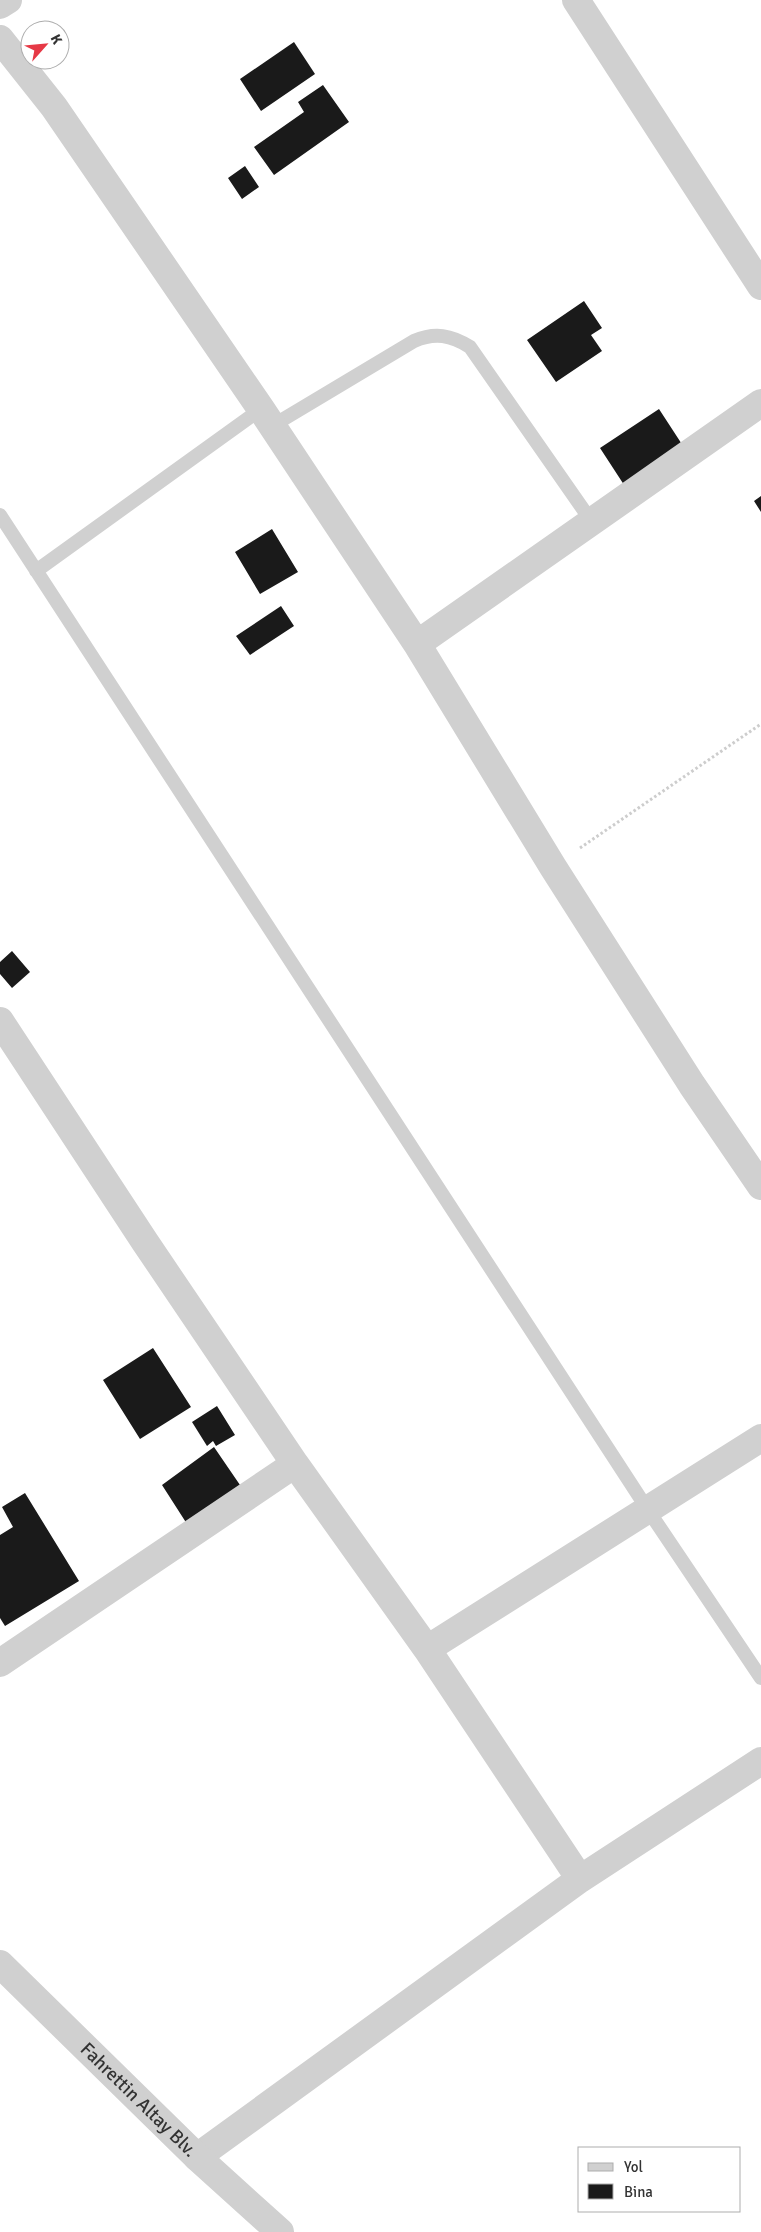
<svg xmlns="http://www.w3.org/2000/svg" width="761" height="2232" font-family="Signika,sans-serif">
	<style>
		.building { fill: #1a1a1a }
		.lines { fill: none; stroke-linecap: round; stroke-linejoin: round }
		.path { stroke: #cdcdcd; stroke-width: 3; stroke-dasharray: 2.5 2.5; stroke-linecap: butt }
		.service { stroke: #d0d0d0; stroke-width: 14 }
		.minor { stroke: #d0d0d0; stroke-width: 28 }
		.tertiary { stroke: #d0d0d0; stroke-width: 28 }
		.labels { text-anchor: middle; dominant-baseline: central; stroke-width: 5; stroke-linejoin: round; paint-order: stroke }
		.street-label { font-size: 19px; fill: #333; stroke: #fff }
	</style>
	<rect width="100%" height="100%" fill="#fff"/>
	<path class="building" d="M294,42l21,32 -54,37 -21,-32z
		M323,85l26,37 -75,53 -20,-28 50,-35 -6,-10z
		M245,166l14,21 -17,12 -14,-21z
		M584,301l18,27 -11,7 11,16 -46,31 -29,-42z
		M659,409l28,43 -59,39 -28,-43z
		M761,496v16l-7,-11z
		M272,529l26,43 -38,22 -25,-42z
		M281,606l13,20 -44,29 -14,-19z
		M12,951l18,21 -18,16 -12,-14v-12z
		M153,1348l38,59 -51,32 -37,-59z
		M217,1406l18,29 -19,11 -3,-5 -6,5 -15,-24z
		M214,1447l26,38 -53,39 -25,-39z
		M25,1493l54,88 -74,45 -5,-8v-83l13,-8 -11,-20z"/>
	<g class="lines">
		<path class="path" d="M580,848l181,-124"/>
		<path class="service" d="M272,426l142,-85c21,-9 37,-6 56,6l122,175
			M0,515l648,995 113,168
			M36,571l225,-162"/>
		<path class="minor" d="M576,0l185,286
			M0,5l8,-5
			M0,39l54,68 207,302 156,235 136,223 139,218 69,101
			M417,644l344,-241
			M0,1021l145,221 150,222 132,185 153,230
			M427,1649l334,-211
			M0,1663l295,-199
			M197,2157l383,-278 181,-118"/>
		<path class="tertiary" id="s1" d="M0,1964l197,193 83,75"/>
	</g>
	<g class="labels">
		<g class="street-label">
			<text stroke="none"><textPath href="#s1" startOffset="194">Fahrettin Altay Blv.</textPath></text>
		</g>
	</g>
	<rect x="578" y="2147" width="162" height="65" fill="#ffffff" stroke="#adadad"/>
	<rect x="588" y="2163" width="25" height="8" fill="#d0d0d0" stroke="#adadad"/>
	<text x="624" y="2172" font-size="15" fill="#333333">Yol</text>
	<rect x="588" y="2184" width="25" height="15" fill="#1a1a1a" stroke="#adadad"/>
	<text x="624" y="2197" font-size="15" fill="#333333">Bina</text>
	<g transform="translate(45 45) rotate(63)"><circle r="24" fill="#ffffff" stroke="#adadad"/>
	<path d="M0-4L9 19L0 12L-9 19Z" fill="#e63946"/>
	<text y="-8" font-size="14" font-weight="bold" text-anchor="middle" fill="#333333">K</text>
	</g>
</svg>
